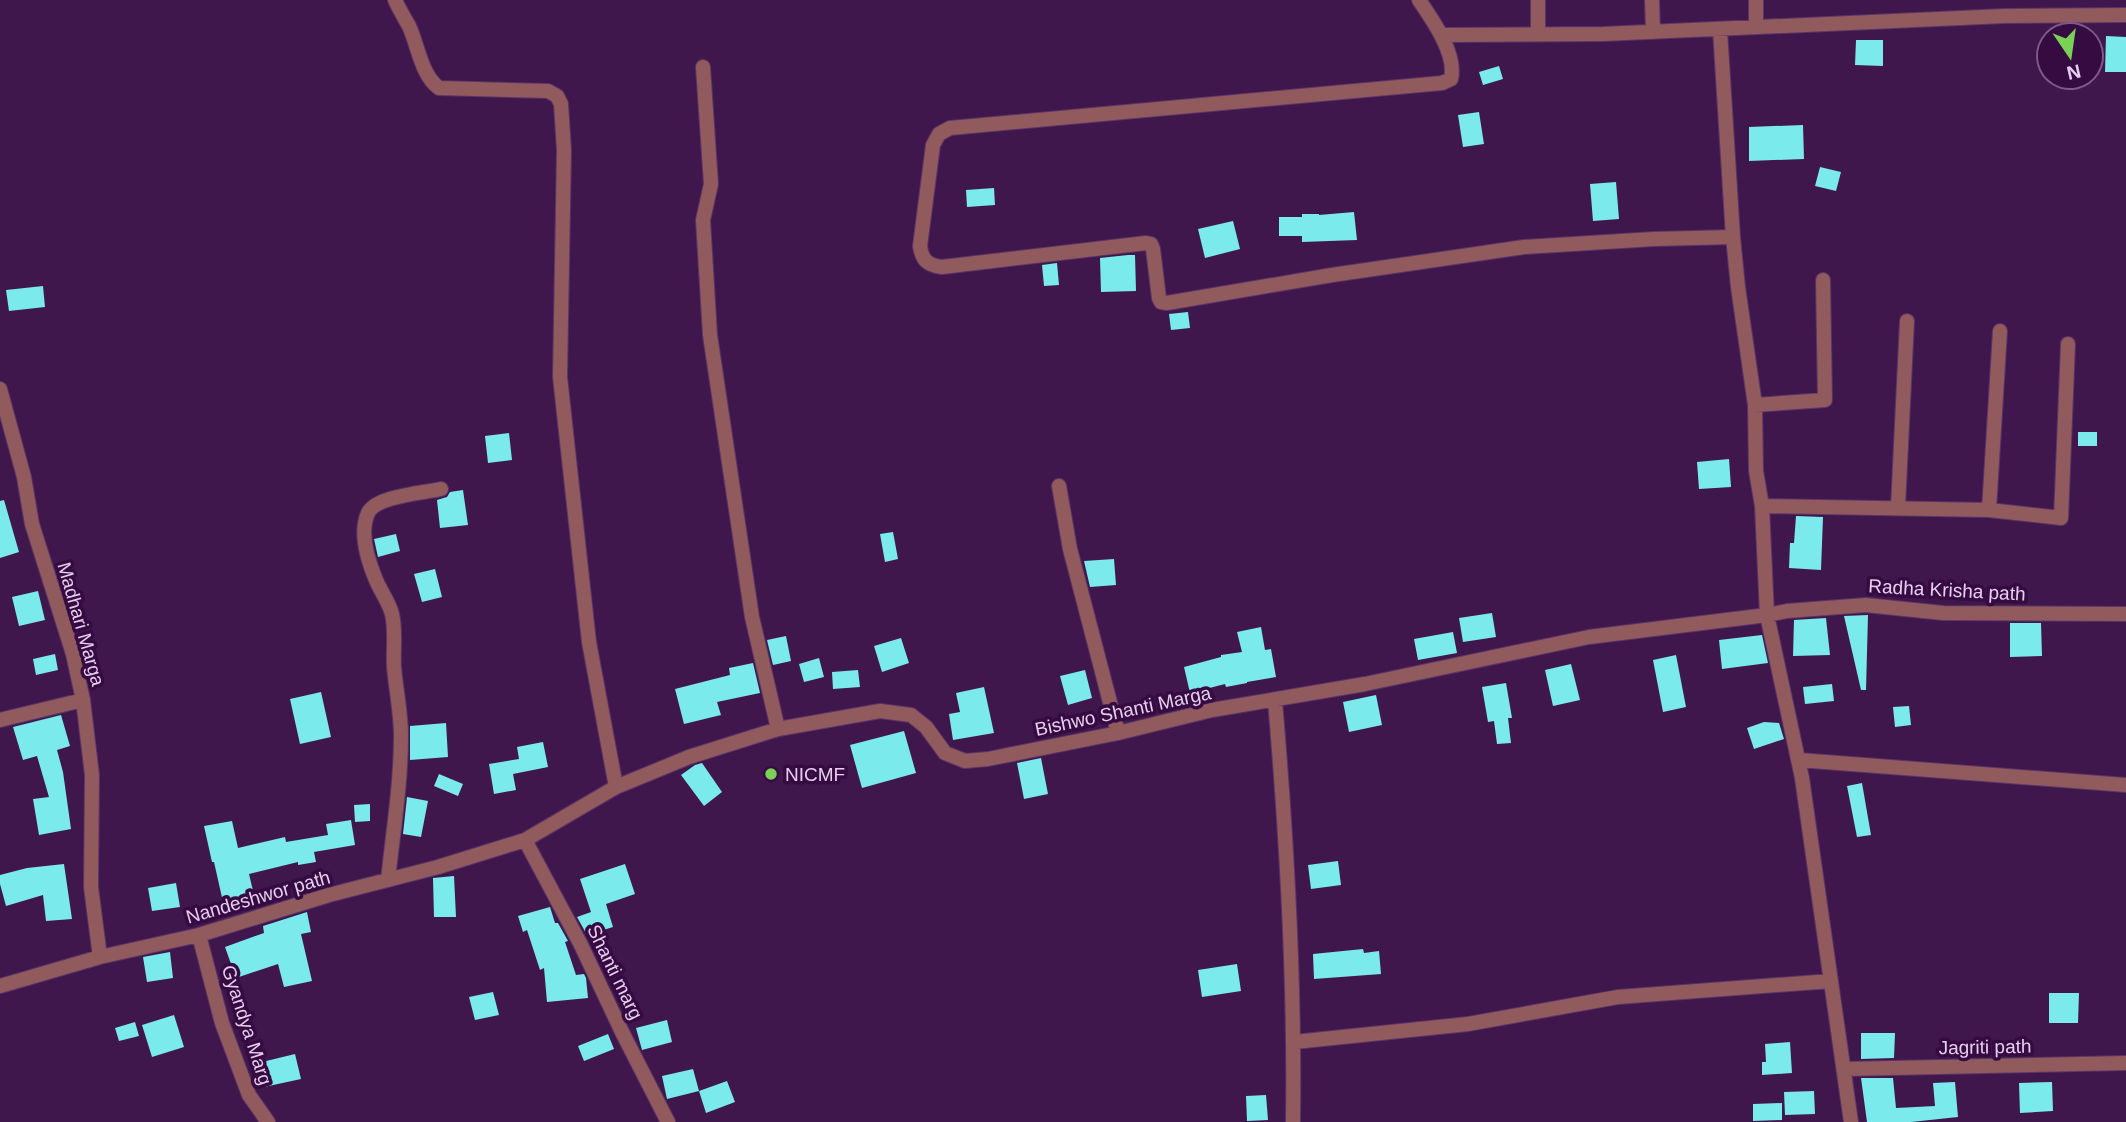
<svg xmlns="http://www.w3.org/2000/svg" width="2126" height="1122" font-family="Helvetica,sans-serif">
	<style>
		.building { fill: #7beaec }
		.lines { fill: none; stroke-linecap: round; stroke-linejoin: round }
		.street-casing { stroke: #5b3467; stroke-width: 16 }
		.street { stroke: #915a5c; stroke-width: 14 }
		.poi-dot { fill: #7bd156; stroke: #350b42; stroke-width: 2.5 }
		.labels { text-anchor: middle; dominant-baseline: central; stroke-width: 7; stroke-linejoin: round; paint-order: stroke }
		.street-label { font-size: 19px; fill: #e6ceee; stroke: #350b42 }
		.poi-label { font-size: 19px; fill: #e6ceee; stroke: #350b42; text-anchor: start }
	</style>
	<rect width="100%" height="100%" fill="#40174d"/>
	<path class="building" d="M2106,36l20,1v35h-21z
		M1856,40h27v26l-28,-1z
		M1499,66l4,13 -20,6 -4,-13z
		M1479,112l5,32 -21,3 -5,-32z
		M1803,125l1,34 -55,2v-34z
		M1820,167l21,5 -5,19 -21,-5z
		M1616,182l3,37 -26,2 -3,-37z
		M994,188l1,17 -28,2 -1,-17z
		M1354,212l3,28 -55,2v-6h-23v-19h23v-3h17v1z
		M1233,221l7,28 -35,9 -7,-29z
		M1128,255h7l1,36 -35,1 -1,-34z
		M1057,263l2,22 -15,1 -2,-21z
		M43,286l2,21 -36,4 -3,-21z
		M1188,312l2,16 -19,2 -2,-16z
		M2078,432h19v14h-19z
		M509,433l3,27 -24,3 -3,-27z
		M1729,459l2,28 -32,2 -2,-27z
		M463,490l5,35 -28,3 -3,-28 10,-3 3,-5z
		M4,500l15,52 -19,6v-57z
		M1796,516l27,1 -2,53 -32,-2 1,-25h4z
		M893,532l5,27 -13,3 -5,-28z
		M396,534l4,17 -22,6 -4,-18z
		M1114,559l2,26 -26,2 -6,-26z
		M435,569l7,28 -20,5 -8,-28z
		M38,591l7,29 -26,6 -7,-29z
		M1492,613l4,24 -33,5 -4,-24z
		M1868,615l-2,75h-5l-17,-74z
		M1826,618l4,37 -37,1 1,-36z
		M2010,623h31l1,33 -32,1z
		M1261,627l4,23 6,-1 5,28 -29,5v1l-21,4 -1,-3 -35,9 -6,-26 37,-10v-2l21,-3 -5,-20z
		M1453,632l4,21 -39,7 -4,-21z
		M1762,635l6,28 -46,6 -3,-29z
		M786,636l5,25 -18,4 -6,-25z
		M901,638l8,25 -27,9 -8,-26z
		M55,654l3,16 -22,5 -3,-16z
		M1676,655l10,52 -23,5 -10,-52z
		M819,658l5,19 -20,5 -5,-18z
		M753,663l7,30 -43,9 4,13 -37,9 -9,-35 55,-14 -1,-7z
		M1571,664l9,36 -27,6 -8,-36z
		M858,670l2,17 -27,2 -1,-17z
		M1085,670l7,28 -24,7 -8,-29z
		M1506,683l6,35h-4l3,25 -14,1 -3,-23 -6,1 -6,-35z
		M1832,684l2,17 -29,3 -2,-17z
		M984,687l10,46 -41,7 -4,-26 11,-2 -4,-19z
		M321,692l10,45 -31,7 -10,-45z
		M1376,695l6,30 -33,7 -6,-30z
		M1909,706l2,19 -16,2 -2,-20z
		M61,715l9,31 -13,4 6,22 8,57 -32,6 -6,-36 16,-2 -12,-41 -14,4 -10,-33z
		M1764,722l15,1 5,16 -30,10 -7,-21z
		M446,723l2,34 -38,3v-34z
		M904,731l12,42 -54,15 -12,-43z
		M543,742l5,25 -35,7 3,16 -22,4 -5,-30 30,-5 -2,-12z
		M1041,758l7,36 -24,5 -7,-36z
		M702,763l20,29 -18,14 -23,-31 14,-10z
		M439,774l24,10 -5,12 -24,-10z
		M1862,783l9,52 -14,2 -10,-51z
		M407,797l21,4 -7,36 -18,-3z
		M370,804v17l-15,1 -1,-17z
		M351,820l4,25 -41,7 2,10 -18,3v-3l-49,12 5,21 -31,7 -9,-40h-2l-8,-36 28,-5 6,27 47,-11 1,5 42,-7 -2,-11z
		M1338,861l3,24 -30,4 -3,-24z
		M64,864l8,55 -26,2 -3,-26 -37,11 -6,-22v-9l27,-7z
		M625,864l10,30 -29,10 7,23 -26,8 -10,-18 14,-5 -11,-33z
		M454,876l2,41h-22l-1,-39z
		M176,883l4,24 -28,4 -4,-23z
		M550,907l5,16h3l10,18 -3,1 11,33 8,-1 2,4 2,20 -41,4 -3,-34 -4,2 -13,-40 -4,2 -5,-16z
		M307,912l4,20 -10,2 11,47 -28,6 -6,-23 -42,14 -11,-31 39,-14 -1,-7z
		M1363,949l1,4 15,-2 2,23 -67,5 -1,-25z
		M170,952l3,26 -26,4 -4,-25z
		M1237,964l4,27 -39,6 -4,-27z
		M493,992l6,23 -24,5 -6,-23z
		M2049,993h30l-1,30h-29z
		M174,1015l10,32 -32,10 -10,-32z
		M667,1020l5,22 -30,8 -6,-22z
		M135,1022l4,14 -20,5 -4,-13z
		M1861,1033h34l-1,25 -33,1z
		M608,1034l6,15 -30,12 -6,-15z
		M1790,1042l2,31 -30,2v-13h4l-1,-18z
		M295,1054l6,25 -37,8 -6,-24z
		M693,1069l6,22 -32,8 -5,-23z
		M1861,1078h32l3,30 39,-2 -2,-23 22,-1 3,35 -47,5h-44z
		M727,1081l8,21 -29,11 -7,-22z
		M2052,1082l1,29 -33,2 -1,-30z
		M1814,1091l1,23 -30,1 -1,-23z
		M1266,1095l2,25 -21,1 -1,-25z
		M1782,1103v17l-29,1v-17z"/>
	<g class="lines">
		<defs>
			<path id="street" d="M395,0c4,9 9,17 14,26 9,19 12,49 30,62l109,3 9,5 4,8 3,46 -4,227 29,265 27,145
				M1419,0c13,19 38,54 32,79l-9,4 -492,45 -11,6 -6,11 -13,101c2,14 7,19 22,21l204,-24 5,1 2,5 6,49 2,4 6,1 165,-28 192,-28 130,-8 79,-2
				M1538,0v34
				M1652,0l1,32
				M1756,0v27
				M1720,30l13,207 5,50 17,118 1,66 6,35 5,109 35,163 49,344
				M1442,35l161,-1 401,-18 122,-1
				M703,67l8,117 -8,36 7,115 42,282 26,112
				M0,389l24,88 8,47 41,130 10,46 9,75 -1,112 9,70
				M1755,405l70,-5 -2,-120
				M1059,486l11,63 48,184
				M1762,506l227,4 72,8 7,-174
				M1898,507l9,-186
				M1989,510l11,-179
				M1275,701c12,140 20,280 18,421
				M0,720l83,-20
				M1799,760l327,25
				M525,840l56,105 41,87 46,90
				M388,880c5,-48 13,-96 13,-144 0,-23 -5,-46 -7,-69 -1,-17 2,-36 -2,-53 -3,-12 -11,-22 -16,-34 -8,-19 -17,-47 -8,-67 8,-17 55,-20 73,-24
				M199,935l23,88 27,72 19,27
				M0,986l100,-29 99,-22 130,-40 109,-28 87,-27 91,-53 73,-30 89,-28 102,-18 31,4 15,12 19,26 20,8 23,-2 130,-26 94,-23 153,-26 224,-47 178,-22 20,-4 79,-6 77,8 183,1
				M1294,1042l174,-18 150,-27 213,-16
				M1844,1069l282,-6"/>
		</defs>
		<use href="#street" class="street-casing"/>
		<use href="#street" class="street"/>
	</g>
	<circle class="poi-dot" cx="771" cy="774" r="7"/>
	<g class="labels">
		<g class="street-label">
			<text transform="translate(1947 590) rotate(3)">Radha Krisha path</text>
			<text transform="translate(81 624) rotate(74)">Madhari Marga</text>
			<text transform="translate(1123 711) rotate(-12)">Bishwo Shanti Marga</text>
			<text transform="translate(258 897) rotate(-16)">Nandeshwor path</text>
			<text transform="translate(615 972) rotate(64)">Shanti marg</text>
			<text transform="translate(247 1025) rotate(72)">Gyandya Marg</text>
			<text transform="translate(1985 1047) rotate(-1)">Jagriti path</text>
		</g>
		<g class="poi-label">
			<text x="785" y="774">NICMF</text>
		</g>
	</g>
	<g transform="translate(2070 56) rotate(167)"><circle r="33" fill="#350b42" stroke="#7c5987" stroke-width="2"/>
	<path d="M0-5L12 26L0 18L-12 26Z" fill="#7bd156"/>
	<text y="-10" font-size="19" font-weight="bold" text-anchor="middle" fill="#e6ceee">N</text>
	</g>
</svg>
